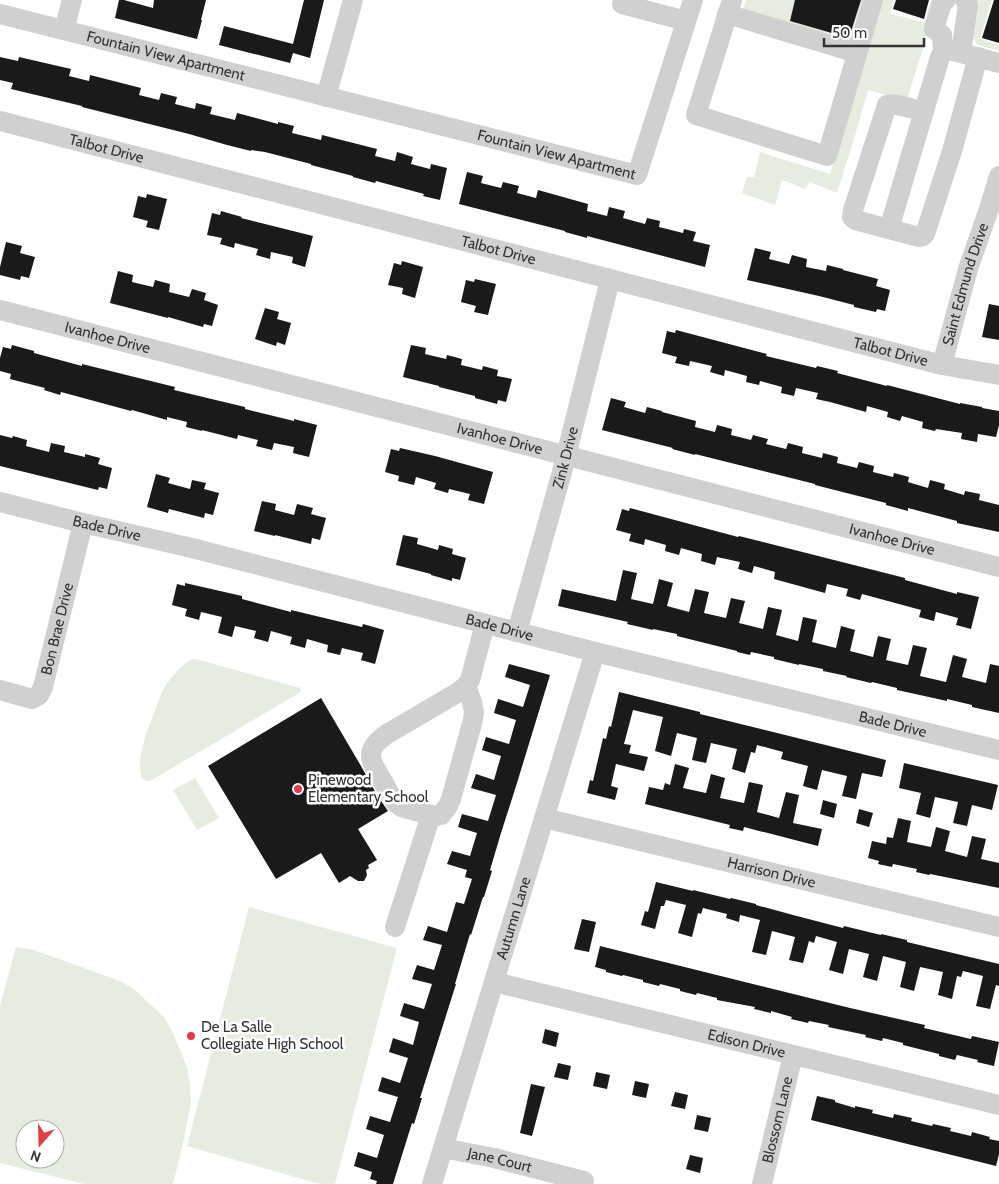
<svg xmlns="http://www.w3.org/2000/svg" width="999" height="1184" font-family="Cabin,sans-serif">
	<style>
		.green { fill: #e6ecdf; fill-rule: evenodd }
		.building { fill: #1a1a1a }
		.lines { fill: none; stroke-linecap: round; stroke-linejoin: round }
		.minor { stroke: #d0d0d0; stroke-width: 20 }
		.poi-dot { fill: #e63946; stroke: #fff; stroke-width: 2 }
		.labels { text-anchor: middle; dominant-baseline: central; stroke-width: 5; stroke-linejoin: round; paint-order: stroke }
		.street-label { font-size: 15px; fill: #333; stroke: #fff }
		.poi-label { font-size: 15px; fill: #333; stroke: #fff; text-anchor: start }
	</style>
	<rect width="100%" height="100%" fill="#fff"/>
	<path class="green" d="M746,0h123l-13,46 -114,-33z
		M880,0h14l-4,13 34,10 7,-23h6l-8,29 -21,67 -5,4 -35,-10 -14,49 -17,54 -27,-11 -5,7 -23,-9 -7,25 -33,-12 5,-16h7l6,-25 70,22z
		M976,0h16l-12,39 19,6v6l-21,-6 -5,-7z
		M191,659h5l104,29 1,2 -2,3 -149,88h-3l-5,-3c-7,-20 7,-53 15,-72 2,-6 4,-13 7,-18 7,-11 17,-22 27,-29z
		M195,778l24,40 -22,12 -24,-40z
		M249,907l148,41 -62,236h-15l-133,-38z
		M16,947l18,3 86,31 15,9 29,27 9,16 14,34 3,18 1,18 -8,40 -10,41h-89l-84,-21v-157zM25,1129h30v30h-30z"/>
	<path class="building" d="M119,0h5l29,8 1,-8h52l-5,20h1l-5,19 -82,-21z
		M304,0h20l-14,58 -17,-5 -3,10 -71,-18 5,-19 69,18z
		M795,0h66l-12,38 -59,-17z
		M896,0h33l-5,19 -31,-10z
		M994,0h5v43l-17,-5z
		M0,57l18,4 1,-4 52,12 -2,7 20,5 1,-6 51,13 -2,7 20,5 2,-7 16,4 -2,7 20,5 1,-6 16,4 -2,7 25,6 2,-7 41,11v-2l16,4 -2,7 29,7 1,-5 55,14 -2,7 20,5 2,-9 16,5 -2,7 19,5 1,-5 16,4 -7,32 -17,-4 1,-2 -48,-13 -1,2 -22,-6v-1l-42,-11v-1l-46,-12 -14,-2v1l-24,-6 -38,-11 -107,-27v-1l-71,-17 2,-6 -13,-3z
		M467,172l16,4 -2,7 20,5 2,-6 16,4 -2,7 19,5 2,-8 50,14 -1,7 20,5 2,-9 16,4 -2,7 22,6 2,-6 13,3 -1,6 24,6 1,-4 12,3 -3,9 17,4 -5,22 -118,-31v2l-22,-6v-1l-106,-27z
		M147,194l20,5 -8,31 -13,-3 2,-6 -15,-4 5,-21 8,2z
		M221,211l21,6 -1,1 72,18 -8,31 -13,-4 1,-6 -22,-5 -1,7 -14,-4 2,-6 -23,-6 -1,5 -14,-4 2,-6 -15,-3 5,-22 8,2z
		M6,242l16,4 -2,7 15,4 -6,21 -8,-2 -1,4 -20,-5v-8z
		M755,248l16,4 -2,7 20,5 3,-9 15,4 -1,8 20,4 1,-6 16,4v1l35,9 -2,7 14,4 -5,21 -8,-2 -1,3 -22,-5v-2l-35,-9 -72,-16z
		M402,261l21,6 -8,31 -13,-4 1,-6 -15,-3 6,-22 7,2z
		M118,271l15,4 -1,7 21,5 2,-7 15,4 -1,8 20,5 3,-8 14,4 -2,7 14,5 -6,21 -8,-2 -1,3 -35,-10v1l-58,-15z
		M475,279l21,5 -8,31 -14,-3 2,-6 -15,-4 5,-22 8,2z
		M989,304l10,2v34l-17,-3z
		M265,308l14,4 -2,7 14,4 -6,22 -8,-3 -1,4 -21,-7z
		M676,330l91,24 -1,2 50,12 1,-2 21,5 -1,2 50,13v-1l73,19v-1l22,4v1l17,3v14l-3,12 -18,-3 -1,8 -16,-3 1,-6 -26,-4 -1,2 -13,-3 1,-6 -21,-6 -2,5 -13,-4 1,-5 -21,-6 -1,6 -36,-10 -14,-3 2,-6 -22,-5 -2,8 -13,-3 1,-6 -22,-6 -1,4 -13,-3 1,-6 -22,-6 -1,6 -14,-4 2,-6 -22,-5 -1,5 -14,-3 2,-6 -15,-4 5,-22 8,2z
		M12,345l22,6v2l48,13v-2l93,23 -1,3 71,17v2l49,12v-2l23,6 -8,32 -16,-4 1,-6 -20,-4 -2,7 -16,-4 2,-6 -20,-5 -1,4 -35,-9v1l-16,-4 1,-5 -20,-5v3l-35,-10 -1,1 -70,-19 -1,3 -16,-5 1,-2 -35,-9 1,-5 -11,-3v-13l3,-11 8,2z
		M411,345l15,3 -1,6 21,5 1,-4 15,4 -1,6 21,5 1,-4 15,4 -1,6 15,3 -6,23 -8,-2 -1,4 -22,-6v-2l-36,-9v-1l-36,-9z
		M611,398l15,4 -2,5 21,6 2,-6 15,4v1l34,9 -1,6 20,5 2,-7 15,4 -1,6 20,5 2,-5 15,4 -2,5 20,5 2,-6 15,4 -1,6 20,5 1,-5 15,4 -1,6 20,5 2,-6 15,4 -1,6 20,5 1,-4 15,4 -1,5 20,6 2,-8 15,4 -1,5 20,6 1,-4 15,3 -1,6 20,5v27l-42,-9v-2l-49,-13v3l-22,-6v-2l-71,-18v-1l-120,-30v1l-23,-6 1,-1 -71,-18z
		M0,435l12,3 1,-2 14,4 -1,6 23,6 2,-9 14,3 -1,6 21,5v-3l15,4 -2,6 14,4 -5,21 -8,-2 -1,3 -98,-24z
		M400,448l35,8 58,16 -9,32 -16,-4 2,-6 -21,-5 -1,4 -14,-4 2,-6 -20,-6 -2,8 -16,-4 1,-5 -14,-4 6,-23 8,2z
		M156,474l14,4 -2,5 22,6 2,-9 14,3 -2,6 15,4 -6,22 -8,-2 -1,5 -35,-9 -1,4 -21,-6z
		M262,501l14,3 -1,6 19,5 3,-11 16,4 -2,6 15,4 -6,22 -8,-2 -1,6 -36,-9v1l-21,-5z
		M630,508l108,29 1,-1 166,42v2l52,14v-2l22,5 -8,32 -15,-4 2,-7 -22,-6 -2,9 -15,-4 2,-7 -59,-16 -2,6 -14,-4 2,-7 -21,-5 -2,9 -51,-14 1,-7 -21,-6 -2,7 -14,-4 2,-7 -23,-5 -2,8 -14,-4 1,-7 -21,-6 -2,7 -14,-4 1,-6 -21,-6 -1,6 -15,-4 2,-7 -15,-4 6,-21 7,2z
		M403,535l15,3 -1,6 21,6 1,-5 14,4 -1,5 14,4 -6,22 -8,-2v3l-21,-6v-1l-35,-9z
		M623,570l14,3 -6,26 22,5 6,-25 14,4 -6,23 22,6 6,-23 14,3 -5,21 22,5 5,-20 14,3 -6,22 24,6 5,-22 14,3 -6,25 22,6 5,-24 14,3 -5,22 24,6 5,-22 14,4 -5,21 23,6 5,-21 13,3 -5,21 22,5 5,-20 14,3 -7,28 26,6 7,-27 14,4 -5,18 24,6 4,-19 9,2v47l-27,-6v-2l-25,-6v2l-50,-11v-2l-25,-6 -1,1 -25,-6 1,-1 -24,-5v-2l-24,-5v1l-25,-6v-2l-23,-5 -1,3 -13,-3v-1l-60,-15v-2l-24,-5v1l-26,-6 1,-2 -70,-16 4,-17 54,12z
		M185,583l57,13v3l49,13v-2l71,17 1,-3 21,6 -9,34 -14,-4 2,-7 -21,-5 -2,7 -13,-3 1,-7 -21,-6 -2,9 -15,-4 2,-7 -21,-6 -3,11 -14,-4 2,-7 -21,-5 -3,11 -14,-4 4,-16 -21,-5 -2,8 -14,-4 2,-7 -15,-4 5,-21 8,2z
		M509,664l41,11 -33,108 -16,50 -11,37 2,1 -8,26h-1l-12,38 -1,-1 -15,50h1l-36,114h2l-8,26 -2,-1 -19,61h-17l1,-3 -7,-2 2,-7 -18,-6 4,-14 19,6 7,-23 -18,-6 4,-13 20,6 8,-25 -20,-6 4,-14 18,6 8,-25 -19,-6 4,-14 20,7 6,-23 -19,-6 4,-13 20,6 8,-25 -20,-5 5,-14 17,5 8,-25 -19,-5 5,-14 19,6 9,-30 8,2 8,-25 -7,-2 2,-7 -20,-6 5,-13 18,5 7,-23 -19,-6 4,-13 26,7 8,-26 -25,-7 5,-14 18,6 7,-24 -19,-6 4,-13 23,7 7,-24 -22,-7 4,-14 25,8 7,-22 -25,-8z
		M619,692l81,20v2l186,46 -4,17 -20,-4 -6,26 -14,-3 5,-20 -25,-6 -5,20 -14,-4 5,-20 -27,-7 2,-7 -26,-7 -2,8 -4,-1 -6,21 -13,-4 5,-20 -26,-6 -5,20 -14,-3 5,-22 -20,-5 -6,23 -16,-5 8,-34 -30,-7 -9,34 7,1 -2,8 19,4 -4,14 -28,-7 -5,22 7,2 -3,12 -28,-7 3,-13 3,1 10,-43 3,1 3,-13 2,1z
		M321,698l40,68 16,29 11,16 -30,18 19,31 -9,5 1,3 -3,2 1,5 -3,6h-6l-8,-5 -11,7 -18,-30 -45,26 -68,-113z
		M904,763l94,22 -6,25 -20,-5 -5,21 -14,-3 5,-21 -23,-5 -5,21 -14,-4 5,-21 -22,-5z
		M675,764l14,4 -6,20 23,5 5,-19 14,4 -5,20 24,5 5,-21 14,3 -6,27 22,6 7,-26 13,3 -6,28 29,6 -4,17 -74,-19 -1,4 -14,-3 1,-3 -85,-21 4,-17 14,3 2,-7 5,2z
		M823,800l14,4 -3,14 -14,-4z
		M859,809l14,4 -4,14 -13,-4z
		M898,818l13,3 -4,21 24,5 5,-20 14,4 -5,20 22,6 5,-21 14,3 -5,20 18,4v25l-69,-14 -1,1 -13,-3 1,-3 -24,-5 -1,3 -14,-3 1,-3 -11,-3 4,-17 14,3 1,-7 6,1z
		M656,882l37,9v-1l37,9 1,-1 25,6v1l37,10 50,13 1,-2 37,9v-1l26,6v2l92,22v22l-3,-1 -6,24 -14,-3 7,-30 -20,-5 -2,6 -4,-1 -5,23 -14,-4 5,-23 -23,-5 -6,24 -14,-4 6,-25 -23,-6 -6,25 -14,-4 6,-23 -20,-5 -6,25 -14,-4 8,-28 -21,-6 -2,7 -5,-2 -6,22 -14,-3 6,-23 -23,-6 -6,24 -14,-3 8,-32 -20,-5 -1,7 -13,-4 1,-4 -24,-6 -2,6 -3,-1 -6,24 -14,-4 8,-28 -20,-5 -2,6h-3l-6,23 -14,-4 4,-14 3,1z
		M582,919l14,3 -7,30 -15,-3z
		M600,946l250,62 75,17 -1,3 47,11 1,-3 27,6 -5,24 -17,-4 1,-2 -21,-5 -2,5 -16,-4v-2l-36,-9v-2l-20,-5 -1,3 -17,-4 1,-2 -38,-8 1,-2 -20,-4 -1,2 -17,-4 1,-2 -21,-6v2l-17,-4 1,-2 -38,-7v-2l-20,-5 -1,2 -16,-4v-2l-20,-5 -1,2 -16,-4v-2l-20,-5 -1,1 -16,-4v-2l-11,-3z
		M545,1029l14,4 -3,14 -14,-4z
		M558,1063l13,3 -3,14 -14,-3z
		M596,1072l14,3 -3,14 -14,-3z
		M635,1081l14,3 -3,14 -14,-3z
		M531,1084l14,3 -13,49 -12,-3z
		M675,1092l13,3 -3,14 -14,-3z
		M817,1096l18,4v2l20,6v-2l18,4 -1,3 21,5 1,-4 18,4 -1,3 21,5 1,-2 18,4 -1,3 21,5 1,-4 18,5 -1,2 10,2v13l-3,12 -185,-46z
		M697,1115l14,3 -3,14 -14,-3z
		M690,1155l13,3 -3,15 -14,-4z"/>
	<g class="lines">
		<g class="minor">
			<path d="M623,0l-1,4 64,17"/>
			<path d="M732,0l-36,115 131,41 46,-156"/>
			<path id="s1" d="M0,14l637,161 56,-175"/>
			<path d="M727,14l130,39"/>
			<path d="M64,30l8,-30"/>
			<path d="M943,52l-1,-17 -8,-6 8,-26 4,-3"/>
			<path d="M961,52l7,-47 -3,-5"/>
			<path d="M326,97l27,-97"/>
			<path d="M924,112c-11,-3 -26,-9 -37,-7l-34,105 -1,7 3,3 34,9 51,-172 3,-5 3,-3 53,14"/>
			<path id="s2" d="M0,121l942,244 57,10"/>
			<path d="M889,229l30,8 4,-1 2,-2 27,-83 26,-94"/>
			<path id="s3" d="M0,310l999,257"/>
			<path id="s4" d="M942,365l26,-96 21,-60 10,-33"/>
			<path id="s5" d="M0,502l83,21 109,25 403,104 404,98"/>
			<path id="s6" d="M517,632l45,-160 48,-192"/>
			<path id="s7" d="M0,690l32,9 7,-4 4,-8 40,-164"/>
			<path d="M431,815l5,1 5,-1 7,-9 3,-7 22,-79 1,-8 -2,-10 -6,-16"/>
			<path id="s8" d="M544,818l455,109"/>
			<path d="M395,927l36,-112 -30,-8 -5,-4c-5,-7 -10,-15 -14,-23 -13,-21 -18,-30 5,-46l70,-41 9,-7 4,-6 15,-56"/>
			<path id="s9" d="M494,982l505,123"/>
			<path id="s10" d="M443,1148l51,10 90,23"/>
			<path id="s11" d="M432,1184l163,-532"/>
			<path id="s12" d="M762,1184l31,-129"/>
		</g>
	</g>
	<g class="poi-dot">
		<circle cx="298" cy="789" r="5"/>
		<circle cx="191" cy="1036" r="5"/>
	</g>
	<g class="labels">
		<g class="street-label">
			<text stroke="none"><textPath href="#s1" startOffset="171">Fountain View Apartment</textPath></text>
			<text stroke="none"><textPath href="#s2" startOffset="110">Talbot Drive</textPath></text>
			<text stroke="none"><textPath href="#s1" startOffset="574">Fountain View Apartment</textPath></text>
			<text stroke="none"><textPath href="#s2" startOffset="515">Talbot Drive</textPath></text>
			<text stroke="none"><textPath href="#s4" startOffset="84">Saint Edmund Drive</textPath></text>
			<text stroke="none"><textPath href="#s3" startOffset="111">Ivanhoe Drive</textPath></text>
			<text stroke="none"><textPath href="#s2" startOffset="920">Talbot Drive</textPath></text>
			<text stroke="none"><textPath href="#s3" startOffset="516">Ivanhoe Drive</textPath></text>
			<text stroke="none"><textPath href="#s6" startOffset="181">Zink Drive</textPath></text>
			<text stroke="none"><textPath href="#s5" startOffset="110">Bade Drive</textPath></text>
			<text stroke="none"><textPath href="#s3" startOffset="921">Ivanhoe Drive</textPath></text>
			<text stroke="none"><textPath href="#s5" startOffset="515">Bade Drive</textPath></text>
			<text stroke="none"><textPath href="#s7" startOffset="110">Bon Brae Drive</textPath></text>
			<text stroke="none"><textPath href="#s5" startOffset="920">Bade Drive</textPath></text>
			<text stroke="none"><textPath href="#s8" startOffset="234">Harrison Drive</textPath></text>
			<text stroke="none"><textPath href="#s11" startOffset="278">Autumn Lane</textPath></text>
			<text stroke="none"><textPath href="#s9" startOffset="260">Edison Drive</textPath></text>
			<text stroke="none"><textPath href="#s12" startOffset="66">Blossom Lane</textPath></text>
			<text stroke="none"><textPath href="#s10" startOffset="58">Jane Court</textPath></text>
		</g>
		<g class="poi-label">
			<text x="308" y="780">Pinewood<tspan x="308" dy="17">Elementary School</tspan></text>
			<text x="201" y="1027">De La Salle<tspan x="201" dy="17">Collegiate High School</tspan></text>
		</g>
	</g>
	<g transform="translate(40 1144) rotate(200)"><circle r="24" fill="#ffffff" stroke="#adadad"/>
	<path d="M0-4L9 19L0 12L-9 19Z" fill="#e63946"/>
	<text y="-8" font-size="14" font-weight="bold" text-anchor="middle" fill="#333333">N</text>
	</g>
	<path d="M824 38v8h100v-8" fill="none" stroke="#333333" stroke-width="2.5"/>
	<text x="832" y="38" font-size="15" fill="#333333" stroke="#ffffff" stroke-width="4" paint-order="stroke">50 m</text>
</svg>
